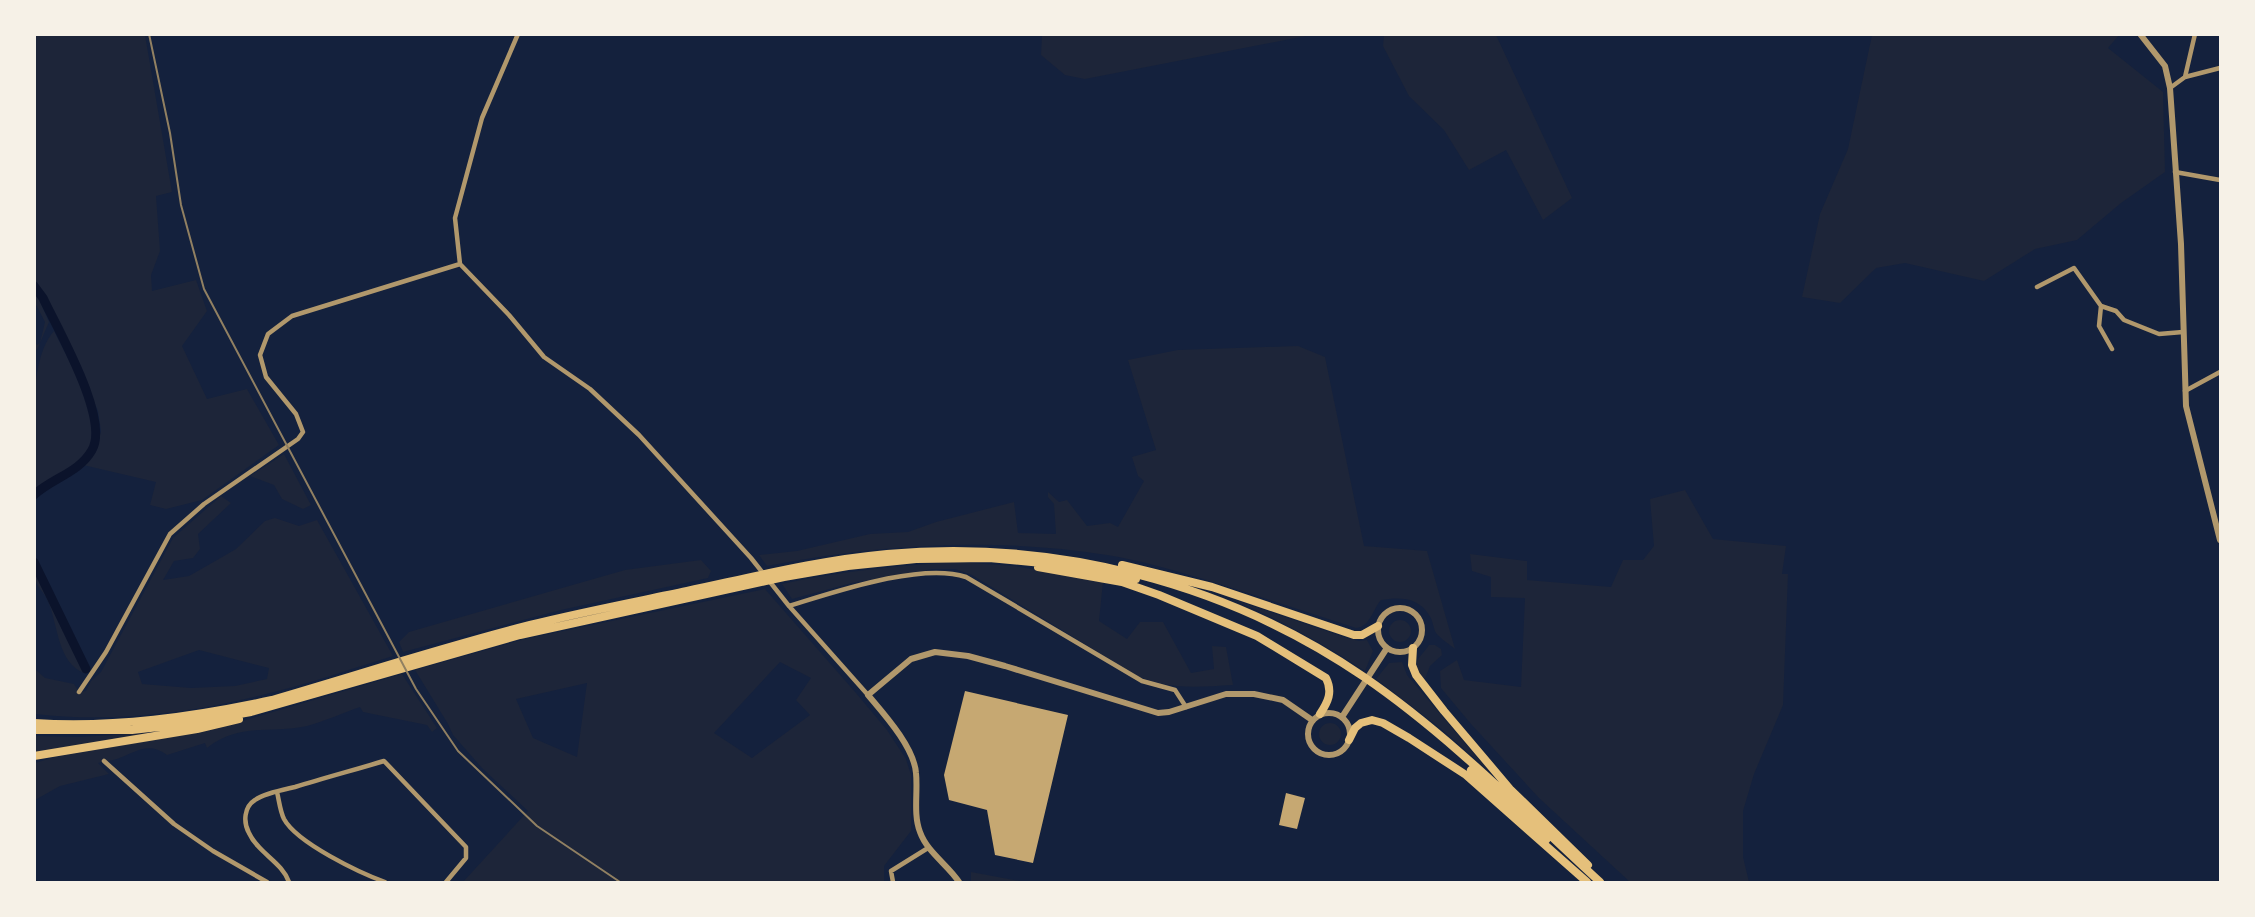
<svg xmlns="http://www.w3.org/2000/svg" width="2255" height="917" font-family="Karla,sans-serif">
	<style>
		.green { fill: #1d2539; fill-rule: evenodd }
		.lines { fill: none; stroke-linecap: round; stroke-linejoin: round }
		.canal { stroke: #0b132b; stroke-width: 9 }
		.building { fill: #c6a872 }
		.minor { stroke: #b1986c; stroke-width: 4.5 }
		.tertiary { stroke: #b1986c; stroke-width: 6 }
		.primary { stroke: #e5c07b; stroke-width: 8 }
		.rail { stroke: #918062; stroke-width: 2 }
	</style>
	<rect width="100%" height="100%" fill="#14213d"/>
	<path class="green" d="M34,35h111l27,157 -16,4 4,55 -9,24 1,16 44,-11 11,31 -25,35 25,53 40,-10 32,56 -77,55 -36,9 -16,-4 6,-23 -73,-17 8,-8 7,-14 3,-12 -3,-20 -41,-91 -22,-41z
		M1042,35v-1l269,1 -226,44 -20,-4 -24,-20z
		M1384,35h112l76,163 -29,22 -37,-70 -37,20 -25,-40 -35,-34 -26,-50z
		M1872,35h247l-11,13 55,44 2,80 -44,31 -44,37 -42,9 -51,32 -79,-18 -29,5 -36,35 -38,-6 18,-83 28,-65z
		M35,290l14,32 -12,28 -2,-1v-7l2,3 3,-2 5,-21 -10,-19z
		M54,331c12,24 46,83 39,109 -3,10 -13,23 -22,29 -12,8 -26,12 -36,22 -1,-42 -9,-129 19,-160z
		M1298,346l27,11 39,189 63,5 28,98c-6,-5 -14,-10 -19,-16 -3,-5 -3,-13 -7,-18 -11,-18 -29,-18 -48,-15 -8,9 -11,27 -25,28 -52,-17 -104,-34 -156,-50 -31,-9 -62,-18 -93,-23 -114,-18 -228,-11 -340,11l-8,-11 38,-4 73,-17 38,-2 28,-10 78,-20 4,31 38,1 -2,-30 -6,-7v-5l11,10 8,-2 20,26 23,-3 8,4 26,-46 -6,-5 -6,-19 24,-7 -28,-90 50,-10z
		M284,454l27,51 -8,4 -21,-10 -8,-14 -24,-9z
		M1685,490l28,49 73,7 -4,28h6l-5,131 -29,69 -11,37v46l6,25h-119l-91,-84 -68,-74 -30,-36 -1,-17 17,-11 7,20 57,7 4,-89 -34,-1v-20l-19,-6 -2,-17 57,7v19l84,7 12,-27h20l11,-14 -4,-47z
		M221,496l10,7 -33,31 2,15 -7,9 -19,3 -11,19 26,-4 28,-16 19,-11 29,-28 10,-3 24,8 18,-6 76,136c-42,13 -85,28 -127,38 -74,19 -155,29 -231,20v-45l10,9 29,6 5,8 7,-1 5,-10 10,-9 72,-134zM199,650l70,18 -2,11 -32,7 -44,2 -49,-4 -4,-12z
		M701,560l10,11 -3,7 -147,32 -158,42 -4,-10 10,-10 216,-62z
		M955,562l60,4 88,16 -4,39 28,18 13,-17h23l28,51 23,-4 -2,-23 14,1 7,38c-36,2 -62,5 -96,-9l-165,-101 -17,-6h-22l-81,14 -60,16 -10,-15c57,-13 114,-18 173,-22z
		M34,571l50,102c-26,-10 -26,-47 -35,-69 -5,-15 -15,-16 -15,-33z
		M765,589l91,104 31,37 19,29 5,16v56l-27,35v16h-421l65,-71 -46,-43 -29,-33 -5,-11 -33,-54 110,-31zM780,662l31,16 -15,22 14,15 -58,43 -38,-25zM587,683l-10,74 -44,-19 -17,-39z
		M1226,597l121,41 12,3 8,-1 6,11 -8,20c-44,-29 -90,-54 -139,-74z
		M1389 631a11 11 0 1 1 22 0a11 11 0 1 1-22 0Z
		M1429,645h6l6,4 1,6 -12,11 -5,13c-17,-17 -5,-20 4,-34z
		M1402,662l5,13 81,95 -48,-42 -64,-49 13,-16z
		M402,674l35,54 -5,4 -5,-7 -64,-13 -3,-5c-17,6 -35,14 -53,19 -36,8 -68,-4 -100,22l-2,-5 -38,12c-19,-14 -31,-3 -50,4 -6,2 -13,2 -19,4l11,11 -49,12 -25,14v-37l20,-6 160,-28z
		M1319 734a11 11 0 1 1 22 0a11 11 0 1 1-22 0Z
		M148,733v2l-113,17v-16l43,1z
		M971,872l54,10h-54z"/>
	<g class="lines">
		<path class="canal" d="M34,286l9,12c15,32 67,121 49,152 -13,23 -40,28 -58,45
			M34,562l52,107"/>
	</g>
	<path class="building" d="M965,691l103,24 -35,148 -38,-8 -8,-45 -38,-10 -5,-25z
		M1286,793l19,5 -8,31 -18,-4z"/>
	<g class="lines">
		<path class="minor" d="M518,34l-36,84 -27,100 5,46 49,51 35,42 46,32 49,46 112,123 38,48 79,89
			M2185,77l35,-9
			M2170,88l15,-11 10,-43
			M2175,172l45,8
			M2037,287l37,-19 27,38 15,5 8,9 35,14 24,-2
			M2101,306l-2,20 13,23
			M2185,391l35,-19
			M789,606c46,-14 132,-44 177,-29l176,104 33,9 11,17
			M79,692l27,-40 64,-118 34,-30 94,-65 5,-7 -7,-18 -30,-37 -6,-22 8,-21 24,-18 168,-52
			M104,761l70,63 39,27 54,31
			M277,792c2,8 3,19 7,27 13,24 76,54 101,63
			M289,882c-7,-20 -31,-29 -40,-49 -6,-11 -5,-26 6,-33 10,-7 27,-10 40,-13 29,-9 59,-17 89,-26l82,86v11l-20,24
			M893,882l-2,-11 37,-23"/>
		<path class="tertiary" d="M2140,34l25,32 5,22 11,156 5,162 34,134
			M1378 630a22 22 0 1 1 44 0a22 22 0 1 1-44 0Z
			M1308 734a21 21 0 1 1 42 0a21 21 0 1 1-42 0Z
			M1342,717l45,-69
			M959,882c-11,-17 -32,-30 -39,-50 -7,-18 -2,-40 -4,-59 -2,-26 -32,-59 -48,-78l43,-36 24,-7 33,4 37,10 153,47 11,-1 57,-18h28l29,6 29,20"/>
		<path class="primary" d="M1122,565l90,22 142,48h8l16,-9
			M1038,567l84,15 37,13 98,41 69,42c7,14 2,24 -6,36
			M1413,648l-1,17 4,10 28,36 66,78 78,76
			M34,723c81,5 159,-6 238,-23 86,-25 171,-53 258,-75 52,-13 105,-23 157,-34 66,-14 133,-31 200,-37 168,-15 338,28 477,123 86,59 160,135 236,205
			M34,730h98l45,-5 74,-13 269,-77 264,-58 64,-11 68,-7 73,-1 73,7 74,14
			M1349,740l6,-12 6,-5 11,-3 11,3 26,15 57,37 121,107
			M34,756l163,-27 42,-10
			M1471,770l75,70"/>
		<path class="rail" d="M149,34l21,99 11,72 23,84 212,400 42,62 79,75 83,56"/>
	</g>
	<rect width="2255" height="917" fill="none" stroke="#f6f1e7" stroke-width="72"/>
</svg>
